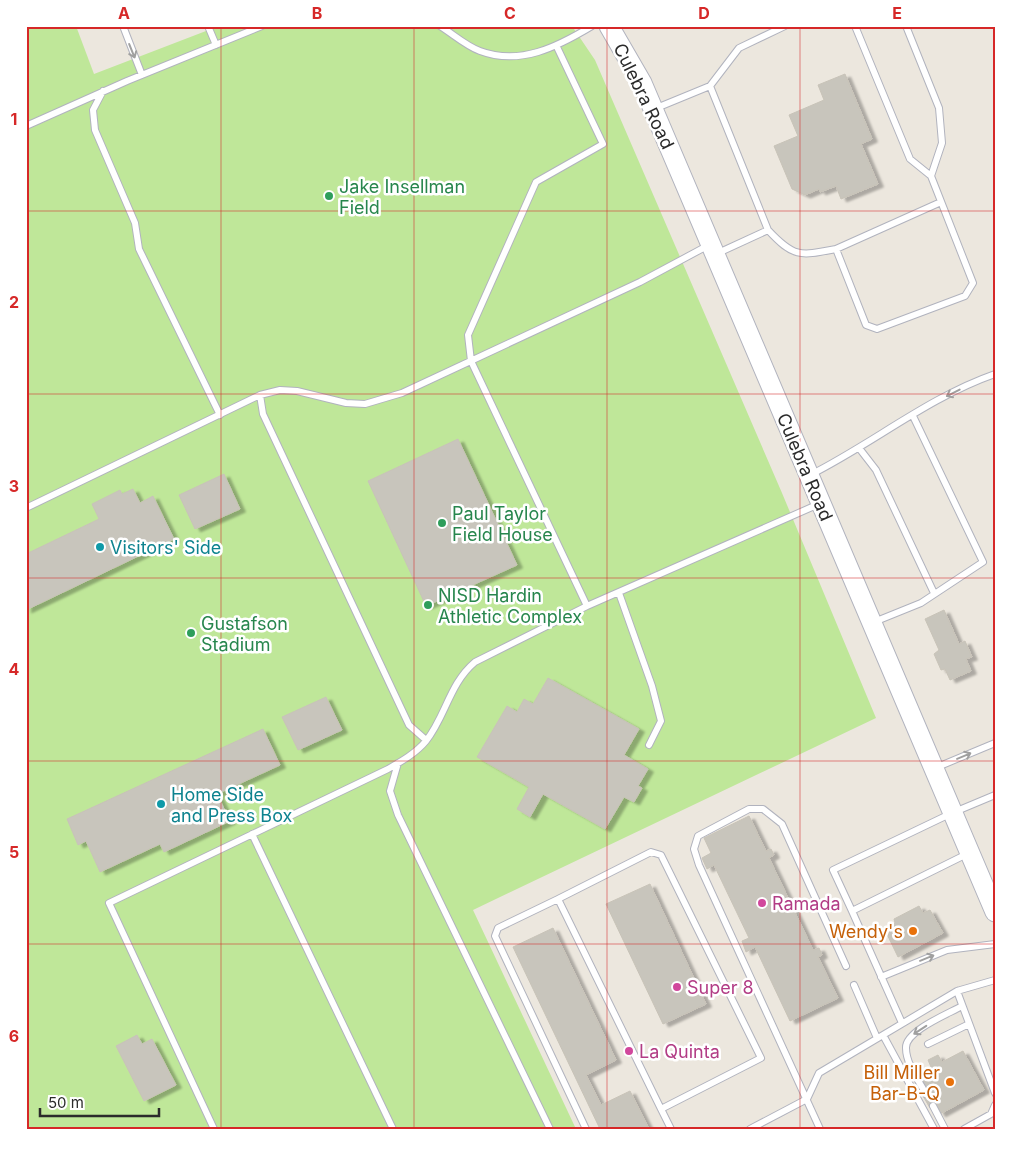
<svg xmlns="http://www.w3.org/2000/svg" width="1021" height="1155" font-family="Inter,sans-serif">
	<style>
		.pitch { fill: #bfe799 }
		.building { fill: #c8c5bc; stroke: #c8c3b8; filter: url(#shadow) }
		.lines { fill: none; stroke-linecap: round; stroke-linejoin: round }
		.lane-casing { stroke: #b1b3be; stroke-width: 8 }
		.secondary-casing { stroke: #b1b3be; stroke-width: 21 }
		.lane { stroke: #fff; stroke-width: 6 }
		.secondary { stroke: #fff; stroke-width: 19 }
		.oneway { stroke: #a0a0a0 }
		.grid { fill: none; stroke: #d62828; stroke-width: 1; stroke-opacity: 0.55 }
		.leisure-dot { fill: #2e9e5b; stroke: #fff; stroke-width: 2 }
		.culture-dot { fill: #0f9aa8; stroke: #fff; stroke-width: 2 }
		.hotel-dot { fill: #d1479c; stroke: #fff; stroke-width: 2 }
		.food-dot { fill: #e8710a; stroke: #fff; stroke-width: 2 }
		.labels { text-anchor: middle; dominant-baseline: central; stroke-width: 5; stroke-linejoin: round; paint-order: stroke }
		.street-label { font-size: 18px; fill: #2b2b2b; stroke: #fff }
		.leisure-label { font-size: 18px; fill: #27864d; stroke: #fff; text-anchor: start }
		.culture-label { font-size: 18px; fill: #0d838f; stroke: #fff; text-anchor: start }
		.hotel-label { font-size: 18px; fill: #b23c85; stroke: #fff; text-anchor: start }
		.food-label { font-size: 18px; fill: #c56008; stroke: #fff; text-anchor: end }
		.neatline { fill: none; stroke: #d62828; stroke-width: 2 }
		.grid-label { font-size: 16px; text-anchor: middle; font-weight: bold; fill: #d62828 }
	</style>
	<defs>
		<filter id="shadow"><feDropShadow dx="5.5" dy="3" stdDeviation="1" flood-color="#0004"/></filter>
	</defs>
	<rect width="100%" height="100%" fill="#ece7de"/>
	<path class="pitch" d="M26,26h50l18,48 125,-48h353l23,34 187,433 94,225 -403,192 103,219h-550z"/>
	<path class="building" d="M845,74l27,65 -11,5 17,40 -37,15 -5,-13 -16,6 -1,-3 -14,6 -13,-6 -18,-43 24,-10 -9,-21 35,-15 -6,-15z
		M458,439l59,126 -91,41 -58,-125z
		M224,474l16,35 -45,20 -16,-34z
		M133,489l7,14 13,-7 21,43 -148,71v-56l73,-35 -7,-15 28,-14 2,4z
		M944,610l15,34 6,-3 7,16 -6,2 5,12 -21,9 -5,-11 -4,1 -7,-16 5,-4 -14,-31z
		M548,678l91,51 -15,26 24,14 -10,17 4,2 -8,14 -10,-5 -19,32 -62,-35 -13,23 -13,-8 12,-22 -52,-30 30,-51 10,6 7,-13 9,5z
		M326,697l16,33 -44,20 -16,-33z
		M263,729l17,36 -63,29 13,27 -66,31 -4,-8 -60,28 -14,-31 -8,4 -11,-26z
		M749,816l17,35 5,-2 3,6 -5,3 44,92 6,-2 3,7 -4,2 20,41 -48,23 -35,-74 -9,5 -4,-11 7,-3 -35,-73 -7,4 -5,-11 9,-5 -7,-15z
		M650,884l56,120 -43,20 -57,-120z
		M919,906l4,7 7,-3 13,23 -45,24 -14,-29 11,-5 -1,-4z
		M553,928l63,132 -30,15 15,30 29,-14 19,38h-49l-87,-182z
		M137,1035l5,9 10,-5 24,46 -32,16 -28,-55z
		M963,1051l21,39 -44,24 -5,-9 -5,3 -7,-12 4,-2 -10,-19 14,-8 -3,-7 10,-5 4,7z"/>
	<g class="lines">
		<defs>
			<path id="lane" d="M123,26l19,49
				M208,26l8,19
				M440,26c13,8 26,20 40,25 40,15 77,-4 112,-25
				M855,26l55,133 21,17
				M557,47l46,97 -67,38 -68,153 3,26 116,245
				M710,86l29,-38 46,-22
				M103,91l-10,19 2,20 40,93 4,26 81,166
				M654,109l56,-23 58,144c26,28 32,26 68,19l30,76 11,4 88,-33 8,-13 -42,-107 11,-33 -3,-35 -33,-82
				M26,126l101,-45 135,-55
				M836,249l105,-47
				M716,254l52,-24
				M260,395l3,19 146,311 17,15
				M859,448l17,22 58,123
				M810,475c62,-31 119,-78 185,-101
				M26,508l234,-113 20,-5 17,1 49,12 19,1 37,-11 238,-111 69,-37
				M619,593l33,93 9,35 -12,24
				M874,622l47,-19 62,-41 -70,-146
				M398,763l-8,28 8,24 152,314
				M935,768l60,-25
				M252,834l141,295
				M558,899l-60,29 -3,8 91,193
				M852,911l-19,-41 119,-57 43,-18
				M881,977l66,-27 48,-6
				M854,985l23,53
				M957,991l38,102
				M902,1023l-50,-112 115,-57
				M928,1044l41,-20
				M926,1094c-7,-13 -20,-30 -20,-46 -1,-17 42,-34 56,-42
				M933,1106l12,23
				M661,1109l100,-51 -100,-203 -10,-3 -93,47 103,210 10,20
				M214,1129l-105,-226 279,-134c14,-8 28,-16 38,-28 20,-25 23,-57 49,-79l112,-56 232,-102
				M750,1129l57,-30 12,-26 64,-38
				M820,1129l-121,-264 -5,-16 4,-13 51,-27h14l19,15 64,142
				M934,1129l-51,-94 74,-44 38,-11
				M964,1129l27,-15 4,-9"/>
			<path id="secondary" d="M609,26l33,57 353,829"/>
		</defs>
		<use href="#lane" class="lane-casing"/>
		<use href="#secondary" class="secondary-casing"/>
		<use href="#lane" class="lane"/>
		<use href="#secondary" class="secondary"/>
	</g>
	<defs><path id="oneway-shaft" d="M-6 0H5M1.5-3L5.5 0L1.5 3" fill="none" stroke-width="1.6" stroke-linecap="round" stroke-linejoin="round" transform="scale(1.25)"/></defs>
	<g class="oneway">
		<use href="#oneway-shaft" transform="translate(132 51) rotate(68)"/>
		<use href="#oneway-shaft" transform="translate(953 393) rotate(153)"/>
		<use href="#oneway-shaft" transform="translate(964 756) rotate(-23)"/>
		<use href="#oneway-shaft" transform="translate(927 958) rotate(-22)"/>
		<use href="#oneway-shaft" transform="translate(920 1030) rotate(147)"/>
	</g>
	<path class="grid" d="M221,26v1103M414,26v1103M607,26v1103M800,26v1103M26,211h969M26,394h969M26,578h969M26,761h969M26,944h969"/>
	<g class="leisure-dot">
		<circle cx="329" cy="196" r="5"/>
		<circle cx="442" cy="523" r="5"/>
		<circle cx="428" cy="605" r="5"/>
		<circle cx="191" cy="633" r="5"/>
	</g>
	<g class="culture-dot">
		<circle cx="100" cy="547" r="5"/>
		<circle cx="161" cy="804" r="5"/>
	</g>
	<g class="hotel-dot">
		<circle cx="762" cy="903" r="5"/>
		<circle cx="677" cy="987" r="5"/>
		<circle cx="629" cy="1051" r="5"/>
	</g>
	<g class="food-dot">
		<circle cx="913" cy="931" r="5"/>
		<circle cx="950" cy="1082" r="5"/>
	</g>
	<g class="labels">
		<g class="street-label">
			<text transform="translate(644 96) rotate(64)">Culebra Road</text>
			<text transform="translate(805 467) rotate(67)">Culebra Road</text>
		</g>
		<g class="leisure-label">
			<text x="339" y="186">Jake Insellman<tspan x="339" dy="21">Field</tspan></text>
			<text x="452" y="513">Paul Taylor<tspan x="452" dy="21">Field House</tspan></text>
			<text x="438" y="595">NISD Hardin<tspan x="438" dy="21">Athletic Complex</tspan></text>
			<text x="201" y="623">Gustafson<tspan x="201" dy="21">Stadium</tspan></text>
		</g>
		<g class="culture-label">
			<text x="110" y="547">Visitors' Side</text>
			<text x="171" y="794">Home Side<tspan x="171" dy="21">and Press Box</tspan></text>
		</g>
		<g class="hotel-label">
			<text x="772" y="903">Ramada</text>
			<text x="687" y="987">Super 8</text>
			<text x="639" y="1051">La Quinta</text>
		</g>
		<g class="food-label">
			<text x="903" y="931">Wendy's</text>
			<text x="940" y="1072">Bill Miller<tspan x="940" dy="21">Bar-B-Q</tspan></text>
		</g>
	</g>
	<rect width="1021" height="1155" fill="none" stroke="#ffffff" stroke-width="55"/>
	<path d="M40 1108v8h119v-8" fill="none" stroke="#2b2b2b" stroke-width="2.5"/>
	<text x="48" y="1108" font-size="15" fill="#2b2b2b" stroke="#ffffff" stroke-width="4" paint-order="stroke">50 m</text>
	<rect x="28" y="28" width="966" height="1100" class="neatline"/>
	<g class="grid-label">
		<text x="124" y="19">A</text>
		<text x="317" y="19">B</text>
		<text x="510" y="19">C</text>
		<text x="704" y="19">D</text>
		<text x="897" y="19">E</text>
		<text x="14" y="125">1</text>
		<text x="14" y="308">2</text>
		<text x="14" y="492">3</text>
		<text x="14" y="675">4</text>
		<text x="14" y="858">5</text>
		<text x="14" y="1042">6</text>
	</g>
</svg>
